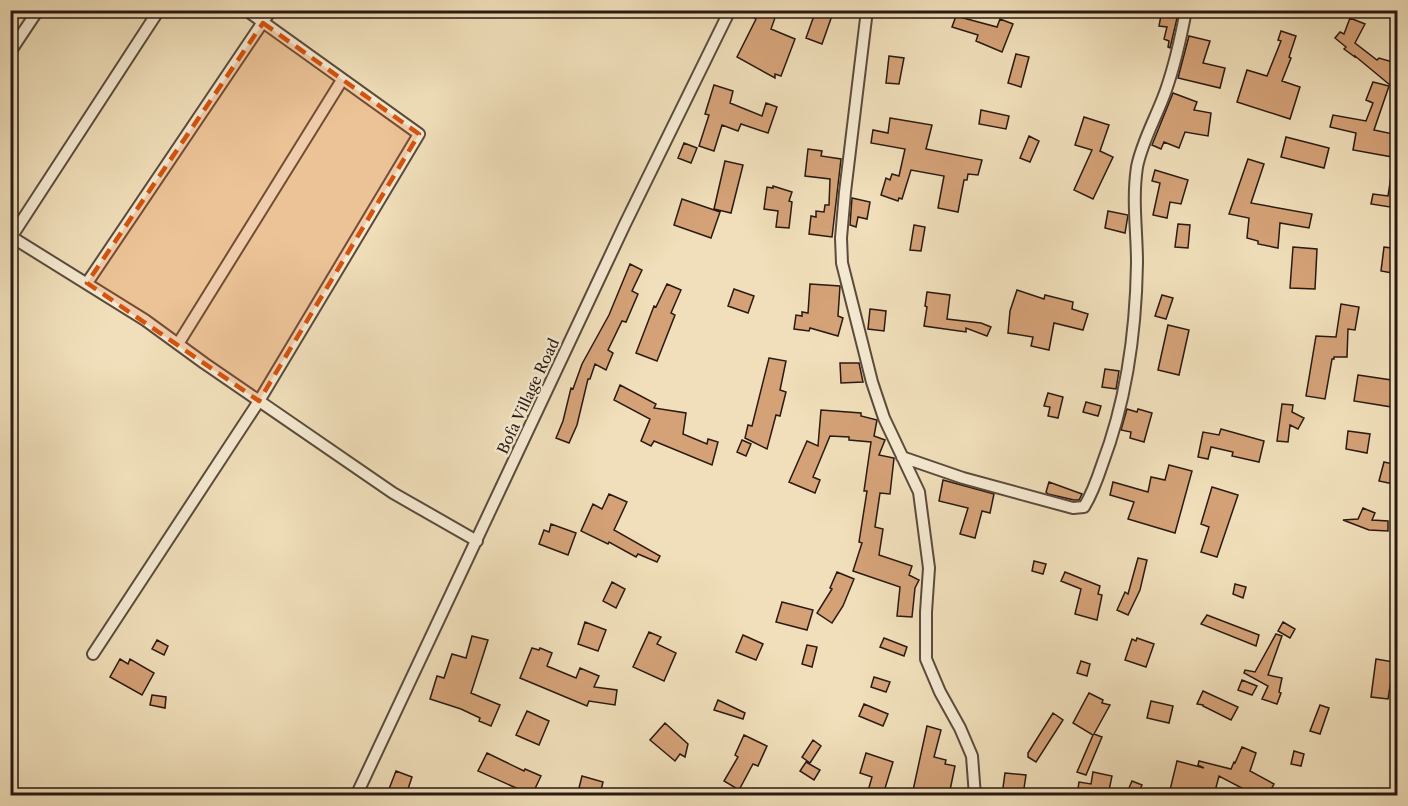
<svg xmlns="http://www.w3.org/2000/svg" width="1408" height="806" font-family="'Libre Caslon Text',serif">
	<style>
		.building { fill: #d5a278; stroke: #291a12; stroke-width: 1.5 }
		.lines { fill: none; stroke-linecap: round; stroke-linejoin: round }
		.street-casing { stroke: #5b4b3c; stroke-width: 14 }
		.street { stroke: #f5ead2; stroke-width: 10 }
		.marked { fill: #d5530d; fill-opacity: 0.2; stroke: #d5530d; stroke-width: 4.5; stroke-dasharray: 12 8; stroke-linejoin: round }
		.labels { text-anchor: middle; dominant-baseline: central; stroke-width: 5; stroke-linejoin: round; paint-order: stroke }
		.street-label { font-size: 15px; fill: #291a12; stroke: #f5ead2 }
	</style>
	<rect width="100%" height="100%" fill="#f0dfba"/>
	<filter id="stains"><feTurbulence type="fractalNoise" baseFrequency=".00333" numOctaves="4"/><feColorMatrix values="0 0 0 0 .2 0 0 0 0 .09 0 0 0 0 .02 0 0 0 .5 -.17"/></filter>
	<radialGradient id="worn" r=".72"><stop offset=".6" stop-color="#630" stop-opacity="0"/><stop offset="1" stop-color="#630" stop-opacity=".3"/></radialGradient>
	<path class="building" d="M757,10h7l12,5 -5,14 24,10 -14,37 -6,-2v4l-38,-21 19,-38 -2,-1z
		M816,10h18l-12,34 -16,-6z
		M1162,10l16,4 -8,34 -2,-1 1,-6 -5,-2 3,-12 -8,-1z
		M956,16l41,11 3,-8 13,5 -11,28 -26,-11 2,-6 -26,-8z
		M1350,18l15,6 -10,19 22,17 2,-2 17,5 -6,22 -35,-29v1l-11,-8 2,-2 -11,-9 5,-6 4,2z
		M1281,31l15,5 -7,21 2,1 -9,23 18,6 -10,32 -53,-17 10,-32 20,6 14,-35 -3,-1z
		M1189,36l21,5 -7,22 22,5 -5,20 -42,-10z
		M1016,54l13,3 -8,30 -13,-4z
		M889,56l15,2 -5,26 -13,-1z
		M1373,82l16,4 -15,44 24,5v23l-45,-8 3,-17 -26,-6 3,-12 33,6 7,-18 -7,-3z
		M714,85l19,6 -3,12 32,13 4,-13 11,4 -9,26 -27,-9 -3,7 -16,-6 -8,26 -15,-5 10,-31 -4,-1z
		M1173,93l24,9 -3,8 17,3 -3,23 -23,-4 -6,16 -15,-6 -3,7 -9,-4z
		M981,110l28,6 -3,13 -27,-5z
		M1084,117l25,8 -9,26 13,6 -20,42 -19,-9 18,-40 -17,-5z
		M890,118l42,7 -6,24 56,11 -4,15 -10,-1 -1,6h-3l-6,32 -20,-4 6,-32 -33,-6 -9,29 -3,-1 -1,3 -17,-6 5,-17 4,2 2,-6 7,2 6,-27 -34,-6 2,-13 15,3z
		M1029,136l10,5 -9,21 -10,-4z
		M1286,137l43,11 -5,20 -43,-11z
		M684,143l13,5 -6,15 -13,-5z
		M808,149l14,2 -1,5 20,3 -9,78 -23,-3 2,-18 5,1v-6l8,1 1,-7h4l1,-26 -25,-3z
		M1248,159l16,5 -13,39 61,11 -3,14 -29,-5 -2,25 -20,-4v-3l-11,-3 2,-20 -20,-4z
		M725,161l18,4 -12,48 -17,-4z
		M1155,170l33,10 -7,24 -11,-2 -3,16 -14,-3 7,-32 -8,-2z
		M1392,170l6,1 -2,37 -25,-4 2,-10 15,2z
		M773,186l19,6 -3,9 3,1 -3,26 -13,-1 2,-16 -14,-2 3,-22 6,1z
		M852,198l18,4 -3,17 -9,-2 -2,10 -6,-2z
		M682,199l38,13 -9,26 -37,-13z
		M1108,211l20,4 -3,18 -20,-5z
		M1178,224l12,1 -2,23 -13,-1z
		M914,225l11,2 -4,24 -11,-1z
		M1293,247l24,2 -2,40 -25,-1z
		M1384,247l14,2v25l-17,-3z
		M630,264l12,6 -10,21 6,3 -12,28 -4,-1 -14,29 5,3 -7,17 -11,-6 -5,15h-2l-11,46 -8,18 -13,-5 7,-17 8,-33 2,1 9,-25 27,-49z
		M667,284l14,6 -10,23 4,2 -18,46 -21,-8 18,-47 2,1z
		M810,284l30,2 -2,30 5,2 -5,18 -28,-8 -1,3 -15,-2 2,-14 6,1v-4l6,1z
		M734,289l20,7 -6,17 -20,-7z
		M1017,290l27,9 1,-4 28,7 -1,7 16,5 -5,16 -29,-7 -5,27 -18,-4 2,-9 -25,-4 2,-22z
		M927,292l23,3 -3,24 34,4 10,4 -4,9 -21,-8v4l-42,-6 3,-19 -2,-1z
		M1162,295l11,3 -7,21 -11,-3z
		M1341,304l18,3 -4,23 -7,-1 -1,28h-13v2h-2l-7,40 -19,-3 10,-60 20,1z
		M870,309l16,2 -2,20 -16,-2z
		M1168,325l21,5 -10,45 -21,-5z
		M769,358l17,3 -6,29 6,2 -6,24 -4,-1 -9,34 -22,-11 3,-13 4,1z
		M840,363h19l4,19 -22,1z
		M1105,369l14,2 -3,18 -14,-2z
		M1358,375l40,6v27l-44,-7z
		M620,385l36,19 -2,4 32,5 -3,21 24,10 1,-5 10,3 -6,23 -58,-24 -3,5 -10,-5 9,-22 -36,-19z
		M1048,393l15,4 -5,21 -10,-2 2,-9 -6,-1z
		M1086,402l15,4 -3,10 -15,-4z
		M1282,404l11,1 -1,7 12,6 -6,11 -8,-4 -2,17 -11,-1z
		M1127,409l10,3 1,-3 14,4 -8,29 -14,-4 1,-6 -10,-2z
		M821,410l40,3v3l16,4 -3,16 11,4 -6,15 15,3 -4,36 -10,-1 -5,34 8,2 -4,26 33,11 -3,9 10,5 -4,8 -3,29 -15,-1 3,-29 -47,-16 9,-28 -3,-1 8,-51h-3l7,-49 -22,-2v-3l-19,-1 -17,41 7,3 -5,13 -26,-11 18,-41 11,5z
		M1221,429l43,12 -5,21 -27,-6 1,-4 -22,-5 -3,12 -10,-2 5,-25 16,3z
		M1348,431l22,3 -3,19 -21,-4z
		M742,440l9,4 -5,12 -9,-4z
		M1384,462l14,3v20l-19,-4z
		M1169,465l23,6 -17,62 -47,-14 6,-17 -24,-7 3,-13 35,10 3,-15 14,3z
		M943,480l51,14 -4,19 -8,-2 -7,27 -15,-4 8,-26 -29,-7z
		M1049,482l33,12 -3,6h-5l-26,-6 -2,-2z
		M1212,487l26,8 -21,62 -16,-5 8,-25 -8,-3z
		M609,494l18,8 -13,28 46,26 -3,6 -19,-8 -2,3 -27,-15 -1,2 -27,-13 12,-27 9,5z
		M1363,508l12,5 -3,7 16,1v10l-19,-1 -26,-10 15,-1z
		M551,524l25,9 -8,22 -29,-11 5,-14 5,2z
		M1138,558l9,2 -7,30 -12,25 -11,-5 8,-18 3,2z
		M1034,561l12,3 -3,10 -11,-3z
		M837,572l17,7 -11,27 -11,17 -15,-10 15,-24 -2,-1z
		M1065,572l35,14 -2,8 4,1 -5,25 -22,-6 6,-25 -20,-8z
		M612,582l13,7 -9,19 -13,-7z
		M1235,584l11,3 -3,11 -10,-4z
		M782,602l31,8 -6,20 -31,-8z
		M1207,615l52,20 -3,11 -55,-22z
		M585,622l21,8 -8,21 -20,-7z
		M1283,622l12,7 -5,9 -12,-7z
		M649,632l12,5 -4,7 19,9 -12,28 -31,-14z
		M1276,634l6,2 -14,39 14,3 -3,14 2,1 -4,11 -15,-5 6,-13 -24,-13 1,-3 10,2z
		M743,635l20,9 -7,16 -20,-8z
		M472,636l16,4 -17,53 29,12 -9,21 -12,-5 1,-3 -19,-9 -31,-10 7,-23 7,2 8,-24 14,4z
		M884,638l23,9 -3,9 -24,-9z
		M1137,638l17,6 -8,23 -21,-7 7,-21 4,2z
		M157,640l11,6 -4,9 -12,-6z
		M807,645l10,2 -5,20 -10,-3z
		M532,648l7,2 1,-2 12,5 -5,13 29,12 4,-10 19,8 -5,11 23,3 -2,15 -26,-4 -2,5 -67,-28z
		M120,659l8,5 2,-5 24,14 -12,22 -32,-18z
		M1376,659l18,3 -6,37 -17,-2z
		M1081,661l9,3 -3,12 -10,-3z
		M874,677l16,5 -4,10 -15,-5z
		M1242,680l15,6 -5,9 -14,-5z
		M1203,691l35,16 -7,13 -28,-14v-1l-6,-1z
		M1089,693l14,7 -1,3 8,2 -16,29 8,3 -16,38 -9,-3 16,-37 -20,-12z
		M152,695l14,2 -1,11 -15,-3z
		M718,700l27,13 -2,6 -29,-9z
		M1151,701l22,5 -4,17 -22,-5z
		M864,704l24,10 -5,12 -24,-10z
		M1320,705l9,3 -9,26 -10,-3z
		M527,711l22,10 -10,24 -23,-10z
		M1053,713l10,7 -27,42 -8,-5v-4z
		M665,723l23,21 -3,13 -5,-3 -5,7 -25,-21z
		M927,726l14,4 -7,27 12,3 -1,4 10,2 -6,29h-37z
		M744,735l23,11 -9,20 -5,-2 -14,26 -15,-9 14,-24 -3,-2z
		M813,740l8,6 -11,17 -8,-6z
		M1242,747l14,6 -6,18 24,13 -6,11h-13l-36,-19 -5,19h-22l-22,-5 7,-29 27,7 -6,-3 1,-4 32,8 3,-7 1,1z
		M1294,751l10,3 -3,12 -10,-2z
		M487,753l37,18 1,-2 16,7 -9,19 -54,-24z
		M866,753l27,9 -10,33h-12l1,-3 -4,-1 4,-14 -12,-4z
		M806,762l14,8 -6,10 -14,-9z
		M396,771l16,6 -6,18 -17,-6z
		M1093,772l19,4 -4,19h-31l2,-13 12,2z
		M1005,773l21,2 -3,20h-21z
		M582,776l21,6 -3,12 -21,-6z
		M1132,781l10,4 -4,10h-12z"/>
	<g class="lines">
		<defs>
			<path id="street" d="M867,10l-22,182 -4,46 1,25 30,119 12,36 35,74 10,76 -3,44v47l14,33 20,36 12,28 3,40
				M10,52l28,-42
				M10,236l135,84 59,43 189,130 84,48
				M12,236l147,-226
				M87,283l184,-273
				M178,344l164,-264
				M902,457l61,21 110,30 11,-1c8,-13 13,-27 18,-42 24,-63 34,-134 35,-202 0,-32 -5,-63 0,-96 5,-26 20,-51 29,-77 9,-26 15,-53 20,-80
				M93,654l166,-253 160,-267 -173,-124
				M356,796l269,-572 105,-214"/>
		</defs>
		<use href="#street" class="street-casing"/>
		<use href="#street" class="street"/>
	</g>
	<path class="marked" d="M263,23l156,111 -160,267 -172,-118z"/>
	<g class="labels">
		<g class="street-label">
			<text transform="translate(528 396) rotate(-65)">Bofa Village Road</text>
		</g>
	</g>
	<rect width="1408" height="806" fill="none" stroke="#f0dfba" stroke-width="36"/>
	<rect x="12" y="12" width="1384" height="782" fill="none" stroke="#291a12" stroke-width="3"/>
	<rect x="18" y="18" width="1372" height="770" fill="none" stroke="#291a12" stroke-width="1.5"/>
	<rect width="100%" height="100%" filter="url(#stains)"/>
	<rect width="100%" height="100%" fill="url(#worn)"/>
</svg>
